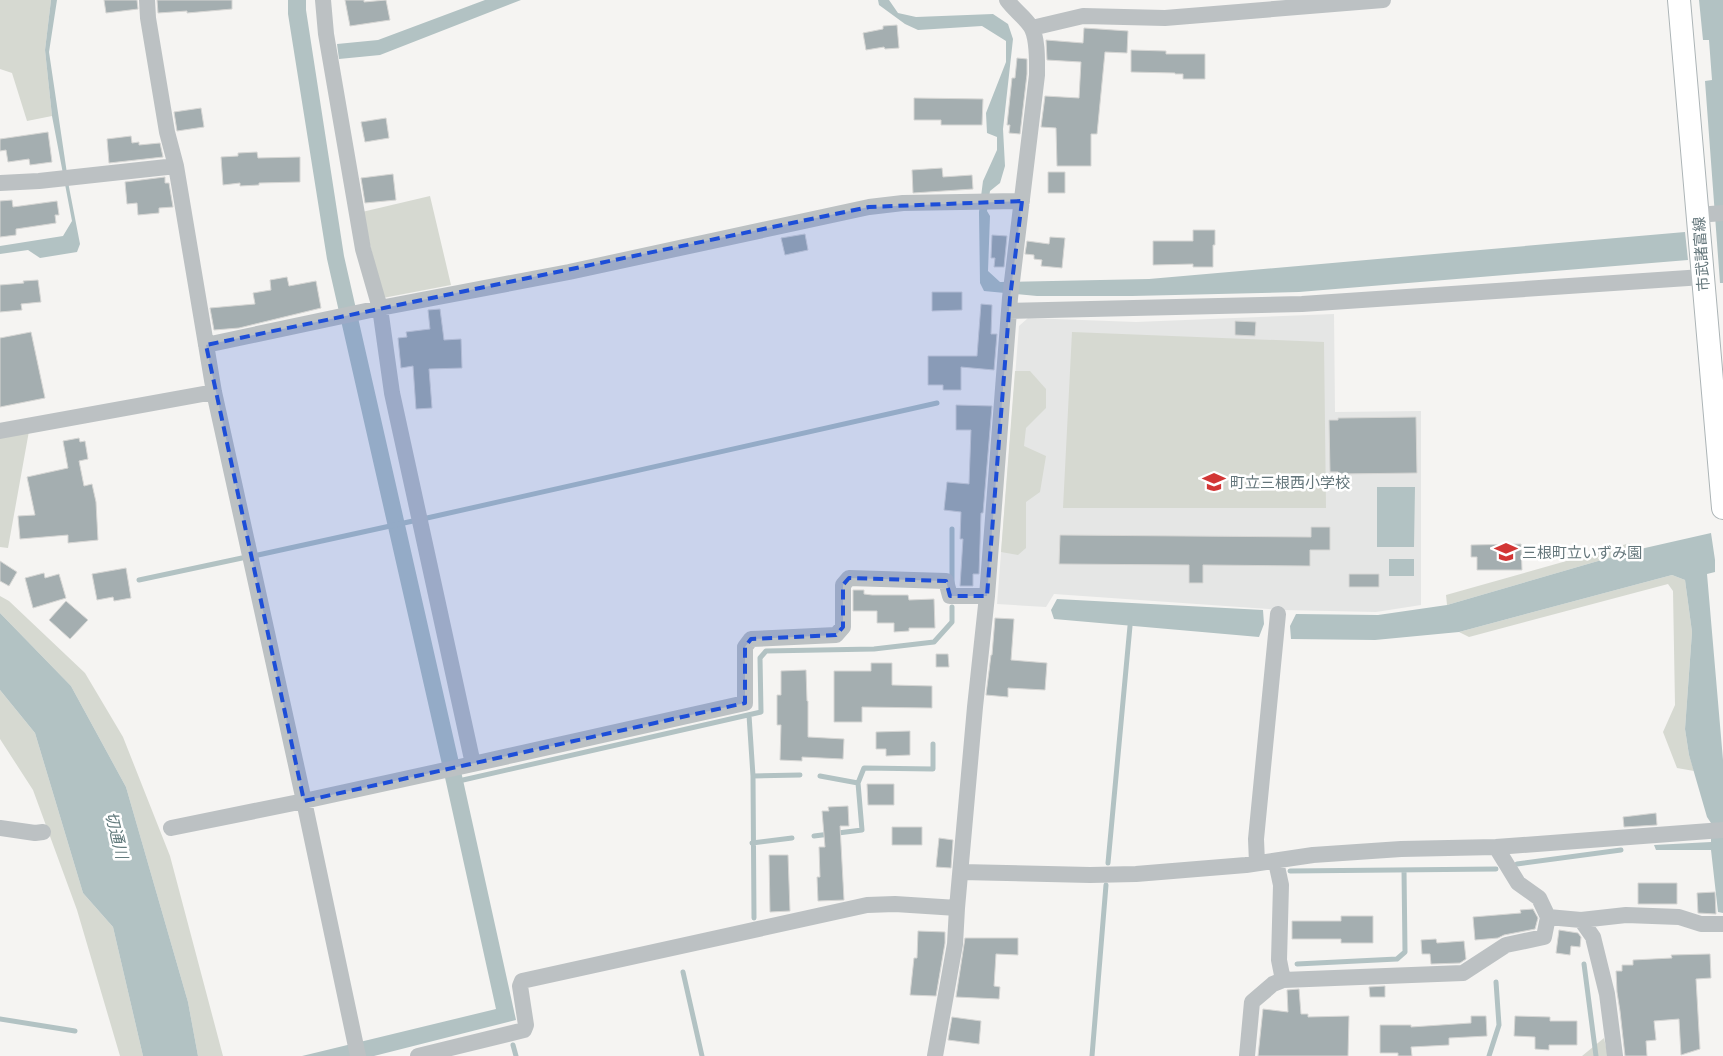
<svg xmlns="http://www.w3.org/2000/svg" width="1723" height="1056" font-family="'IBM Plex Sans','Noto Sans JP',sans-serif">
	<style>
		.built { fill: #e5e6e5 }
		.green { fill: #d6d9d1 }
		.water { fill: #b2c2c3 }
		.lines { fill: none; stroke-linecap: round; stroke-linejoin: round }
		.stream { stroke: #b2c2c3; stroke-width: 5 }
		.building { fill: #a4aeb0; stroke: #d6d6d4 }
		.secondary-casing { stroke: #acb4b6; stroke-width: 24 }
		.minor { stroke: #bcc1c3; stroke-width: 16 }
		.secondary { stroke: #fff; stroke-width: 22 }
		.marked { fill: #1d4ed8; fill-opacity: 0.2; stroke: #1d4ed8; stroke-width: 4; stroke-dasharray: 10 6; stroke-linejoin: round }
		.labels { text-anchor: middle; dominant-baseline: central; stroke-width: 5; stroke-linejoin: round; paint-order: stroke }
		.street-label { font-size: 15px; fill: #63757a; stroke: #fff }
		.poi-label { font-size: 15px; fill: #63757a; stroke: #fff; text-anchor: start }
		.water-label { font-size: 16px; font-style: italic; fill: #637b7d; stroke: #fff }
	</style>
	<rect width="100%" height="100%" fill="#f5f4f2"/>
	<path class="built" d="M1334,314l1,98 86,-1v194l-45,7 -93,-2 -229,-16 -8,13 -49,-3 22,-278 9,-8 108,4z"/>
	<path class="green" d="M0,0h51l-6,50 7,66 -25,5 -15,-48 -12,-4z
		M430,196l21,89 -68,13 -21,-86z
		M1072,332l252,10 2,166h-263z
		M1015,371h15l16,18v19l-20,20 -2,18 22,10 -6,36 -14,10v46l-8,7 -17,-3z
		M29,431l-21,117 -8,-1v-111z
		M1630,543l6,7 -189,55 -1,-10z
		M1672,575l13,5 7,52 -7,97 4,26 5,16 -17,-3 -14,-36 12,-27 -2,-114 -5,-7 -199,53 -10,-5z
		M0,596l9,5 76,72 38,64 47,119 53,200h-25l-10,-54 -62,-215 -55,-101 -71,-73z
		M0,690l35,43 48,160 30,34 30,129h-23l-43,-146 -44,-120 -33,-51z
		M1604,1038l4,18h-26z"/>
	<path class="water" d="M51,0h6l-8,52 20,135 11,57 -3,8 -37,6 -12,-8 -28,4v-8l63,-10 9,-15 -20,-105 -7,-66z
		M288,0h18v10l38,246 119,524 53,240 -142,36h-72l194,-47 -50,-227 -119,-523 -39,-245z
		M485,0h36l-141,55 -41,4 -2,-15 41,-4z
		M878,0h11l9,13 18,4 77,-3 15,10 5,15 -10,90 2,37 -5,17 -10,8 -3,20 3,5 -2,55 12,11 149,-3 536,-47 3,28 -389,32 -167,4h-95l-53,-5 -4,-8 -1,-71 4,-31 14,-31v-13l-10,-4 -1,-20 20,-51v-21l-24,-15 -64,4 -13,-6 -26,-19z
		M1699,0h24v283h-3l-15,-202 7,-1 -3,-40h-6z
		M1377,487h38l-1,60h-37z
		M1711,533l4,27v12l-8,2 16,186v153l-5,-1 -7,-62h-55l-2,-5 57,-3v-19l-4,-6 -18,-62 -4,-26 7,-97 -7,-52 -13,-5 -213,57 -84,8 -84,-1 -1,-13 6,-12 82,1 69,-10 189,-55z
		M1389,559h25v17h-25z
		M1057,599l206,11 1,14 -5,13 -205,-18 -3,-9z
		M0,613l71,73 55,101 62,215 10,54h-55l-30,-129 -30,-34 -48,-160 -35,-43z"/>
	<g class="lines">
		<path class="stream" d="M427,518l510,-115
			M952,529v54
			M258,555l155,-34
			M139,580l103,-22
			M749,715l4,61 1,142
			M753,776l47,-1
			M820,776l38,7
			M463,780l298,-68 -1,-54 6,-7 108,-2 60,-7 18,-20v-15
			M814,836l48,-6 -4,-47 6,-15 69,1v-25
			M752,843l40,-5
			M1108,863l22,-237
			M1517,864l104,-14
			M1290,871l206,-2
			M1297,964l100,-5 8,-7 -1,-82
			M1584,964l12,92
			M683,972l19,84
			M0,1019l75,12
			M513,1045l3,11
			M1092,1056l14,-171
			M1489,1056l10,-31 -3,-43"/>
	</g>
	<path class="building" d="M104,0h33l1,9 -32,4z
		M157,0h75v9l-45,4v-2l-29,2z
		M345,0h19v2l22,-2 4,20 -40,6z
		M897,25l2,23 -14,1 -1,-2 -18,3 -3,-17 20,-4v-3z
		M1084,28l44,3 -1,22 -22,-1 -8,82h-6v32h-34l-1,-38 -15,-1 4,-31 34,2 2,-36 -34,-2 -1,-20 37,3z
		M1131,50l35,1v3h39v25h-22v-5h-8v-1l-44,-1z
		M1017,58l10,1v15l-7,60 -11,-1 1,-8h-3l5,-47h3z
		M914,98l69,1 -1,26h-41v-5h-27z
		M201,108l3,19 -27,4 -3,-19z
		M386,118l3,20 -24,4 -4,-20z
		M48,132l4,30 -22,3 -1,-6 -21,3 -2,-12 -6,1v-12z
		M131,136l1,7 7,-1v3l21,-2 3,14 -54,6 -2,-24z
		M257,152l1,6 42,-1v25l-41,1v2l-19,1v-3l-17,2 -2,-28 17,-1v-3z
		M942,168l1,9 29,-2 1,14 -60,4 -1,-23z
		M1048,172h17v21h-17z
		M393,174l3,26 -31,3 -4,-25z
		M165,177v6h4l4,24 -14,1v5l-21,2 -1,-12 -10,1 -2,-22z
		M12,200l1,7 44,-6 2,14h-4l1,8 -40,6v6l-16,2v-36z
		M1193,230h22v15h-2v22h-20v-3l-40,1v-24h40z
		M805,234l3,16 -23,5 -4,-17z
		M992,235l15,1 -3,31h-10l1,-9h-4z
		M1050,237l15,1 -3,30 -21,-2 1,-6 -8,-1v-4l-9,-1 2,-13 22,3z
		M287,277l2,9 27,-5 5,27 -82,20 -25,2 -4,-22 45,-4 -2,-11 18,-3 -1,-10z
		M38,280l3,22 -20,2 1,6 -22,2v-27l24,-2 -1,-2z
		M932,292h30v18l-30,1z
		M981,304l11,1 -1,29h6l-3,36 -33,-3v23h-18v-5h-15v-29h49z
		M440,309l4,31 17,-1 1,29 -33,1 3,39 -16,1 -3,-43 -12,2 -3,-30 9,-1 -1,-5 24,-3 -2,-19z
		M1235,321l21,1 -1,14 -20,-1z
		M31,332l14,66 -45,9v-69z
		M956,405l36,1 -9,107h-2l-2,61h-6v12h-13l3,-47h-3l1,-27 -17,-2 3,-28 22,2 2,-54h-15z
		M1416,417l1,56 -79,1v-2h-8l-1,-52h9v-2z
		M79,438l1,4 5,-1 3,18 -9,2 5,25 8,-2 4,18 2,38 -30,3v-8l-48,4 -2,-23 17,-1 -8,-38 41,-9 -5,-27z
		M1311,527h19v23h-20v16l-107,-1v18h-14v-18l-130,-1 1,-29 251,2z
		M1521,544l1,26h-45v-13h-6v-12z
		M0,561l17,11 -8,14 -9,-5z
		M126,568l5,30 -17,3 -1,-4 -16,3 -5,-26z
		M44,573l1,5 14,-4 7,24 -33,10 -8,-30z
		M1349,574h30v13h-30z
		M853,590h11v4l8,1h36l1,5 25,-1 1,29h-26v3l-15,1v-9h-17v-12h-24z
		M66,601l22,19 -18,19 -21,-19z
		M995,618l19,1 -3,41 36,3 -2,27 -37,-2v9l-22,-2 5,-40h1z
		M936,654h12l1,13h-13z
		M871,663h21v22l40,1v22l-70,-1v15h-28v-51h37z
		M806,670l1,31h1v36l36,2 -1,20 -41,-2v4l-22,-1 1,-35h-4v-30h4v-24z
		M910,731v24l-24,1v-7h-10v-17z
		M867,784h27v21h-26z
		M848,806l1,20h-9l4,74 -26,1 -1,-24h3l-1,-30h6l-3,-36h7l-1,-4z
		M1656,813l1,12 -33,2 -1,-10z
		M892,827h30v18h-30z
		M939,838l14,2 -2,28 -15,-1z
		M769,855h19l2,56 -20,1z
		M1638,883h39v21h-39z
		M1715,892l1,22 -18,-1 -1,-20z
		M1533,909l5,9 -3,11 -31,6 -6,3 -23,2 -2,-23 48,-4 -1,-3z
		M1341,916h32v27h-32v-4h-49v-18h49z
		M1559,930l19,3 3,4 -1,10 -9,-1 -1,9 -14,-2z
		M918,931l27,1v11l-9,53 -26,-1 4,-37h3z
		M965,938h53v17l-22,-1 -2,32 6,1 -1,12 -43,-2z
		M1436,939l1,4 27,-2 2,18 -6,4 -29,1 -1,-10h-8l-1,-14z
		M1710,954l1,24 -15,1 4,70 -19,6 -2,-36 -25,2 2,19 -10,1 1,15h-22l-5,-45 -3,-19 -1,-21h6v-6h11v-5l39,-2 -1,-3z
		M1385,986v11h-15l-1,-10z
		M1299,989l2,25h7v3l41,-1 -1,40h-90l5,-47 25,3 -1,-22z
		M1471,1016h15l1,20 -38,2v7l-38,2 1,9h-14v-3h-18v-28h31v2l60,-4z
		M1515,1016l35,1v4h27v24h-28v5l-14,-1v-12l-21,-1z
		M952,1017l29,4 -2,23 -31,-4z"/>
	<g class="lines">
		<defs>
			<path id="secondary" d="M1679,0l44,508"/>
		</defs>
		<use href="#secondary" class="secondary-casing"/>
		<path class="minor" d="M147,0l1,18 19,114 9,34 38,226 90,409 54,255
			M1032,28l51,-12 82,2 218,-18
			M0,183l39,-2 137,-15
			M1698,215l25,-2
			M1009,311l293,-7 401,-27
			M206,345l174,-37 189,-36 300,-65 34,-4 119,-2
			M0,431l214,-39
			M473,764l272,-61v-56l6,-8 85,-4 7,-8v-42l6,-7 97,3 4,15h37
			M0,828l35,5 8,-1
			M171,828l133,-27 169,-37 -81,-371 -12,-85 -17,-59 -37,-215 -3,-34
			M1496,847l22,36 21,15 9,19 33,3 12,17 14,57 8,62
			M1276,862l5,23 -2,75 4,20
			M1257,863l-1,-24 22,-225
			M961,872l129,3 46,-1 110,-9 67,-10 88,-6 95,-2 227,-17
			M1581,920l45,-5 53,2 22,7h22
			M418,1056l106,-26 2,-5 -6,-39 2,-5 345,-76 28,-1 62,4
			M935,1056l20,-112 2,-36 18,-201 12,-111 23,-298 27,-223c0,-13 1,-37 -6,-48 -6,-10 -17,-17 -24,-27
			M1247,1056l5,-54 21,-18 10,-4 180,-7 43,-28 38,-8 4,-20"/>
		<use href="#secondary" class="secondary"/>
	</g>
	<path class="marked" d="M1022,201l-12,97 -23,298h-37l-4,-15 -97,-3 -6,7v42l-7,8 -85,4 -6,8v56l-441,98 -98,-456 663,-138z"/>
	<defs>
		<symbol id="school-bare" viewBox="-9 -9 18 18"><path d="M0-5L7-2L0 1L-7-2ZM-4 1L0 2.5L4 1V4Q0 6-4 4Z" fill="#d23635" stroke="#fff" stroke-width="2.5" paint-order="stroke"/></symbol>
	</defs>
	<g fill-rule="evenodd">
		<use href="#school-bare" x="1198" y="466" width="32" height="32"/>
		<use href="#school-bare" x="1490" y="536" width="32" height="32"/>
	</g>
	<g class="labels">
		<g class="street-label">
			<text transform="translate(1701 254) rotate(-94)">市武諸富線</text>
		</g>
		<g class="poi-label">
			<text x="1230" y="482">町立三根西小学校</text>
			<text x="1522" y="552">三根町立いずみ園</text>
		</g>
		<g class="water-label">
			<text transform="translate(117 835) rotate(76)">切通川</text>
		</g>
	</g>
</svg>
